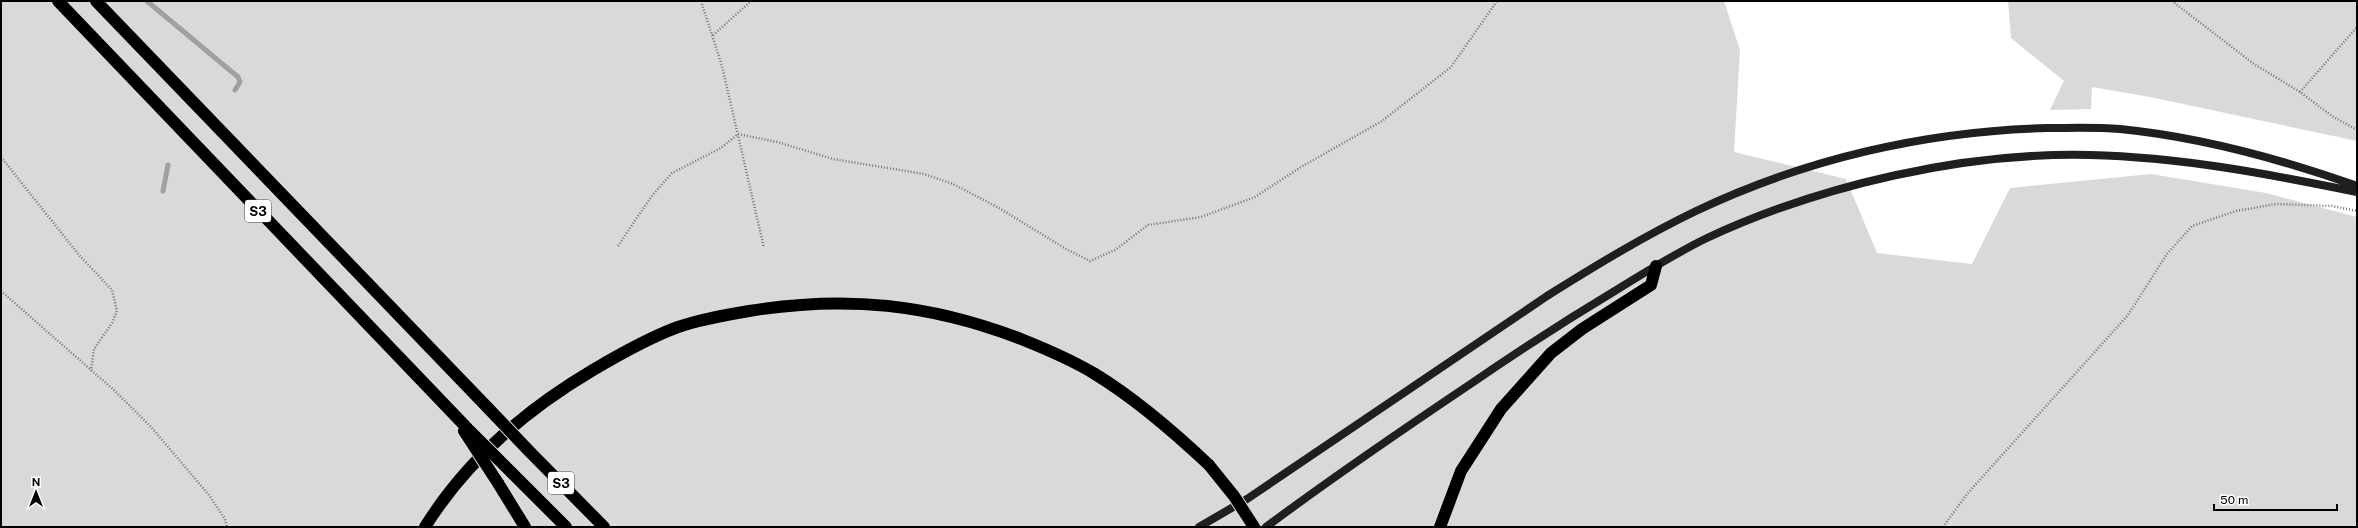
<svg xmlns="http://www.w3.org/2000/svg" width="2358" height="528" font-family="'Public Sans',sans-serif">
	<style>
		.green { fill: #d9d9d9 }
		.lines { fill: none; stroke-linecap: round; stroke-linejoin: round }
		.stream { stroke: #a0a0a0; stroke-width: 5 }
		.highway-casing { stroke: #dbdbdb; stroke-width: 14 }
		.path { stroke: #747474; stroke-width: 2.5; stroke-dasharray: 1 2; stroke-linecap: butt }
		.secondary { stroke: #1f1f1f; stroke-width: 8 }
		.highway { stroke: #000; stroke-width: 12 }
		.highway-bridge-casing { stroke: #dbdbdb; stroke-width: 14; stroke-linecap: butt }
		.highway-bridge { stroke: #000; stroke-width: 12 }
		.labels { text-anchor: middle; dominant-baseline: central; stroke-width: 4; stroke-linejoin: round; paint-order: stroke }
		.shield { fill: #fff; stroke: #4c4c4c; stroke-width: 1 }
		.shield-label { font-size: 13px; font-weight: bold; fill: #000 }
	</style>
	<rect width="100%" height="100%" fill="#fff"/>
	<path class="green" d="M1,1h1723l16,49 -6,102 112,27 31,74 95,11 38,-76 141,-14 115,19 91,24v310h-2356z
		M2008,1h349v140l-207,-44 -58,-10 -1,22 -41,1 14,-29 -53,-43z"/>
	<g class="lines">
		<path class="stream" d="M147,1l91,76 2,5 -5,8
			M163,191l5,-26"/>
		<defs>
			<path id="highway" d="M58,1l409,427
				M96,1l392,407
				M530,452l74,75
				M510,471l56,56
				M498,483l27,44
				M425,527c41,-66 102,-118 168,-157 27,-16 55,-32 85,-43 23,-8 47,-12 71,-16 97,-16 181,-7 272,28 25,10 51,21 74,35 41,25 79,58 114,91
				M1440,527l21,-56 40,-62 50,-56 31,-24 69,-44 5,-19"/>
		</defs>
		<use href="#highway" class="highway-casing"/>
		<path class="path" d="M701,1l21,65 42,182
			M2172,1l82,63 46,28 32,24 25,14
			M713,35l38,-34
			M2300,92l57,-65
			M1,157l78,98 33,35 5,21 -5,12 -18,26 -3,22
			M618,246l33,-49 21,-24 49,-25 17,-14 39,8 56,17 91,15 29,10 46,24 67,41 24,12 25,-11 33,-25 53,-8 54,-20 46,-30 81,-46 69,-54 46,-66
			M1,291l114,100 37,37 57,67 16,24 2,8
			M1943,527l24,-33 161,-179 39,-61 25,-28 44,-15 40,-7 56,2 25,5"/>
		<path class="secondary" d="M1199,527l48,-28 300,-203c48,-30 97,-60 149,-85 109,-52 230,-80 351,-83 24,0 49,-1 73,1 81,8 161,30 237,57
			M1266,527c67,-50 136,-97 206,-144 48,-33 96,-64 146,-94 29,-18 58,-36 89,-51 114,-53 257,-86 383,-83 90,2 179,19 267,37"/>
		<use href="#highway" class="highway"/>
		<defs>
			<path id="highway-bridge" d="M488,408l42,44
				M469,430l41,41
				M464,431l34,52
				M1209,465l25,31 20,31"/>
		</defs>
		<use href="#highway-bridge" class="highway-bridge-casing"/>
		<use href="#highway-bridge" class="highway-bridge"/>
	</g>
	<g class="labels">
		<g class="shield">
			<rect x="245" y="200" width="26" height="22" rx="3"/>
			<rect x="548" y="472" width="26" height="22" rx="3"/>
		</g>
		<g class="shield-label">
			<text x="258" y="211">S3</text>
			<text x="561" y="483">S3</text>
		</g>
	</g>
	<rect width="2358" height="528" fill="none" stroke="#000000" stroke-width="4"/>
	<g transform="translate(36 492)" stroke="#ffffff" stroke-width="3" paint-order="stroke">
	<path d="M0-3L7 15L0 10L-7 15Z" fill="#000000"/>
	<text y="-6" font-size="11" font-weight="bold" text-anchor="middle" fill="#000000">N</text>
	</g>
	<path d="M2214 504v6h123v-6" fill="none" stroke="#000000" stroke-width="2"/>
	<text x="2220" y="504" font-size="12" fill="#000000" stroke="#ffffff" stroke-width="3" paint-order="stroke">50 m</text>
</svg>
